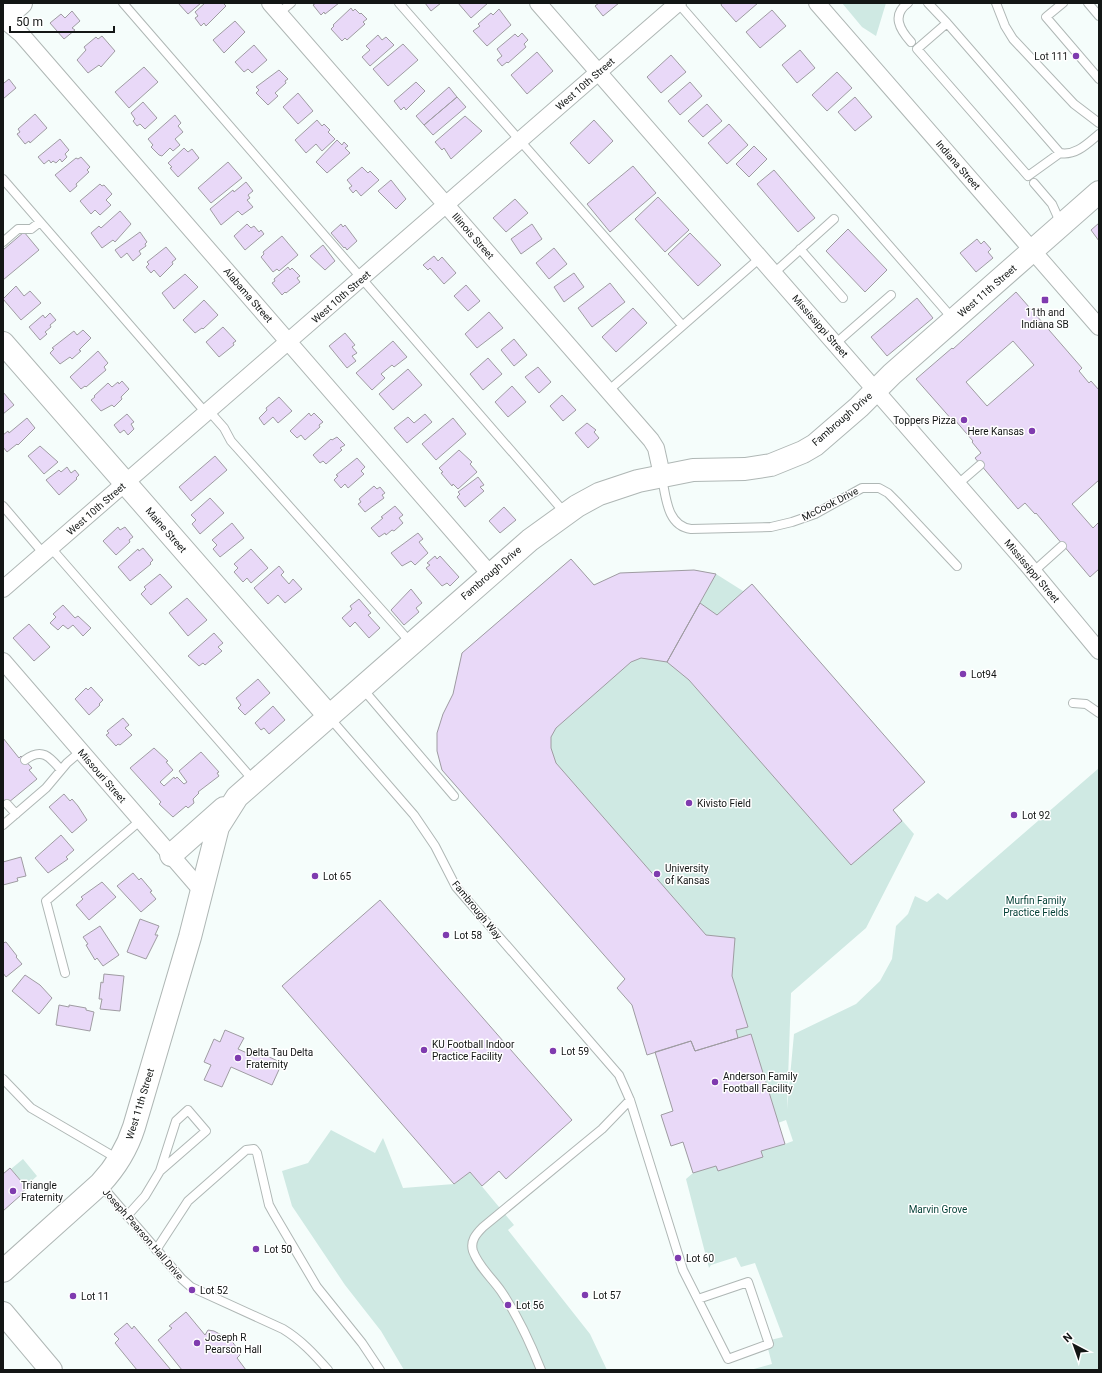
<svg xmlns="http://www.w3.org/2000/svg" width="1102" height="1373" font-family="Roboto,sans-serif">
	<style>
		.green { fill: #cfe9e3; fill-rule: evenodd }
		.building { fill: #e9d9f8; stroke: #9f9ca2; fill-rule: evenodd }
		.lines { fill: none; stroke-linecap: round; stroke-linejoin: round }
		.lane-casing { stroke: #afb7b5; stroke-width: 10 }
		.street-casing { stroke: #afb7b5; stroke-width: 18 }
		.secondary-casing { stroke: #afb7b5; stroke-width: 24 }
		.lane { stroke: #fff; stroke-width: 8 }
		.street { stroke: #fff; stroke-width: 16 }
		.secondary { stroke: #fff; stroke-width: 22 }
		.poi-dot { fill: #7f3baf; stroke: #fff; stroke-width: 1.5 }
		.labels { text-anchor: middle; dominant-baseline: central; stroke-width: 3; stroke-linejoin: round; paint-order: stroke }
		.poi-label { font-size: 10px; fill: #131615; stroke: #fff; text-anchor: start }
		.street-label { font-size: 10px; fill: #131615; stroke: #fff }
		.park-label { font-size: 10px; fill: #013f35; stroke: #fff }
	</style>
	<rect width="100%" height="100%" fill="#f5fdfb"/>
	<path class="green" d="M842,3h44l-10,33 -14,-9z
		M571,559l23,26 26,-12 74,-3 22,4 27,17 9,-7 173,198 -32,28 21,24 -48,94 -75,65 -4,116 7,-75 62,-30 24,-23 12,-22 4,-33 12,-12 7,-18 12,6 11,-9 9,7 152,-132v602h-349l22,-6 -6,-23 17,-4 -28,-74 -14,4 -5,-10 -25,8 -2,3 -23,-89 7,-6 -10,-31 -12,4 -10,-31 12,-4 -18,-59 -8,3 -15,-50 -15,-17 8,-9 -183,-209 -5,-19v-18l6,-19 10,-20 9,-41zM786,1120l7,21 -8,3 -7,-21z
		M331,1130l44,23 8,-15 20,50 51,-4 16,-12 44,53 -6,5 82,104 17,36h-203l-23,-39 -36,-46 -53,-79 -10,-35 26,-8z
		M23,1159l14,17 -11,10 -15,-17z"/>
	<path class="building" d="M178,3h23l-13,11z
		M205,3h18l3,3 -20,20 -2,-3 -3,3 -6,-8 3,-2 -3,-4z
		M316,3h23l-14,11 -1,-2 -3,3 -8,-10z
		M425,3h16l-10,8z
		M458,3h30l-17,15z
		M599,3h20l-16,13 -8,-10z
		M722,3h36l-22,19 -15,-17z
		M351,8l2,3 2,-2 5,5 1,-1 6,6 -4,3 2,2 -18,16 -2,-2 -3,3 -11,-12 3,-3 -1,-1z
		M499,9l12,16 -24,21 -14,-15 7,-5 -2,-2 13,-11 2,2z
		M772,10l14,16 -26,22 -14,-16z
		M72,11l8,10 -8,7 3,2 -11,9 -14,-16 11,-9 4,4z
		M235,21l10,11 -21,21 -11,-13z
		M522,33l6,7 -4,4 2,3 -18,16 -1,-1 -5,4 -5,-6 5,-4 -5,-7 18,-15 3,3z
		M378,35l4,5 4,-3 8,8 -24,21 -8,-9 8,-7 -4,-4z
		M102,36l13,15 -14,16 -2,-2 -11,8 -11,-13 9,-10 -2,-3 12,-10 2,2z
		M403,44l15,16 -30,26 -15,-17z
		M254,45l13,15 -15,13 -4,-4 -4,3 -9,-10z
		M800,50l15,18 -18,15 -15,-18z
		M537,52l16,19 -26,23 -16,-19z
		M671,55l15,17 -25,21 -14,-16z
		M144,67l14,15 -29,26 -14,-16z
		M279,70l9,9 -3,2 1,2 -11,10 3,3 -10,9 -12,-12 3,-3 -3,-3z
		M837,72l15,16 -25,23 -15,-16z
		M9,79l7,9 -13,11v-17l1,1z
		M416,82l9,9 -19,19 -2,-3 -3,3 -7,-9z
		M690,82l12,14 -22,19 -12,-14z
		M449,87l8,10 -33,28 -8,-9z
		M298,93l15,18 -15,13 -15,-17z
		M457,97l9,10 -33,28 -9,-10z
		M855,97l17,20 -17,14 -17,-19z
		M143,102l14,16 -12,11 -5,-5 -3,2 -4,-5 2,-2 -4,-6z
		M707,104l15,17 -19,16 -15,-16z
		M35,114l12,14 -17,15 -1,-2 -4,3 -8,-10 3,-2 -2,-3z
		M175,115l6,8 -3,3 5,6 -8,7 5,6 -7,6 -3,-3 -8,8 -3,-1 -8,-8 2,-2 -5,-6z
		M465,116l17,15 -31,28 -7,-11 -2,2 -7,-8z
		M317,120l5,6 2,-2 6,6 -2,2 7,7 -13,12 -6,-7 -10,9 -11,-13z
		M594,120l19,21 -24,23 -19,-21z
		M729,124l19,21 -21,19 -19,-21z
		M60,139l9,11 -4,4 2,3 -5,5 -2,-3 -4,4 -3,-2 -2,2 -2,-3 -5,4 -6,-7z
		M337,140l5,5 2,-3 4,4 -3,2 5,5 -23,20 -11,-11z
		M754,146l13,13 -18,18 -13,-13z
		M184,148l4,4 4,-3 7,9 -21,19 -8,-9 2,-1 -4,-4z
		M81,157l9,10 -3,3 2,2 -13,12 1,2 -7,6 -15,-17 21,-17 2,1z
		M228,162l14,16 -31,25 -13,-15z
		M633,166l23,27 -46,39 -23,-28z
		M362,167l6,6 2,-2 9,9 -18,16 -5,-6 -3,3 -4,-5 3,-2 -5,-6z
		M774,170l41,48 -17,14 -41,-48z
		M391,180l15,19 -10,10 -18,-18z
		M246,182l7,9 -5,4 2,3 -3,2 6,7 -11,8 -4,-4 -17,14 -11,-16 23,-19 1,2z
		M100,184l2,2 2,-1 8,9 -6,6 5,5 -11,10 -5,-5 -4,4 -11,-13z
		M658,197l31,33 -24,22 -30,-33z
		M515,199l13,14 -22,19 -13,-14z
		M120,211l11,13 -16,18 -2,-2 -11,8 -11,-15 8,-7 2,2z
		M1099,223v18l-8,-11z
		M247,224l4,4 3,-2 5,6 2,-2 3,4 -19,16 -11,-14z
		M341,224l2,3 2,-2 12,16 -10,9 -2,-3 -1,1 -13,-15z
		M532,224l10,15 -21,15 -10,-15z
		M848,229l39,41 -22,22 -39,-41z
		M24,232l15,18 -36,30v-30z
		M140,232l7,10 -2,2 1,2 -7,5 2,3 -8,7 -6,-8 -6,5 -6,-8z
		M690,233l31,32 -23,21 -30,-32z
		M282,236l16,19 -19,16 -2,-2 -4,3 -12,-15 3,-3 -1,-2z
		M977,239l4,5 3,-3 7,8 -3,3 5,6 -17,14 -16,-19z
		M323,245l12,16 -10,9 -15,-14z
		M166,247l10,12 -4,3 1,2 -13,13 -6,-7 -3,3 -5,-6 3,-3 -2,-2z
		M554,248l13,16 -18,15 -13,-16z
		M434,256l4,5 4,-4 14,16 -12,11 -14,-16 -2,2 -5,-5z
		M288,267l2,3 2,-2 8,8 -3,2 3,4 -14,11 -1,-1 -3,3 -10,-12 3,-2 -1,-2z
		M574,273l10,14 -20,15 -10,-15z
		M185,274l13,13 -24,22 -12,-16z
		M610,283l15,19 -33,25 -14,-19z
		M466,285l14,16 -12,10 -14,-15z
		M16,286l8,10 6,-5 11,12 -20,17 -18,-21z
		M1016,292l66,76 -3,3 10,12 2,-2 8,9v90l-27,24 21,24 6,-6v47l-9,8 -54,-64 -1,1 -10,-11 -7,6 -43,-51 6,-5 -9,-11 1,-1 -19,-22 -1,2 -37,-42 36,-31 1,1zM1013,341l21,24 -47,41 -21,-24z
		M917,298l16,20 -46,38 -16,-19z
		M204,300l14,15 -15,14 -1,-1 -7,5 -12,-13z
		M633,308l14,15 -31,29 -14,-15z
		M489,312l14,16 -26,20 -12,-14z
		M50,313l6,7 -6,5 1,2 -6,5 2,2 -7,6 -11,-13 14,-12 2,3z
		M223,327l13,14 -3,2 1,2 -15,12 -13,-15z
		M83,330l8,8 -12,12 2,1 -9,8 -2,-2 -10,7 -10,-11 4,-4 -2,-1 22,-17 3,4z
		M345,333l10,12 -3,2 5,6 -5,3 4,5 -9,7 -18,-22z
		M514,339l13,16 -13,11 -13,-16z
		M393,341l14,16 -13,10 -2,-2 -11,9 4,4 -13,12 -16,-17z
		M98,351l10,12 -4,4 2,3 -20,17 -1,-1 -4,3 -11,-12z
		M488,358l14,16 -19,16 -13,-16z
		M538,367l13,15 -12,11 -14,-16z
		M408,369l14,16 -29,25 -14,-16z
		M122,381l7,8 -8,8 1,2 -8,8 -2,-2 -11,6 -10,-11 4,-3 -1,-1 14,-13 4,4 6,-5 1,2z
		M512,386l14,16 -18,15 -13,-15z
		M3,392l11,13 -11,9z
		M562,395l14,15 -13,11 -13,-15z
		M279,397l13,14 -14,12 -5,-6 -9,8 -5,-7 8,-8 -1,-2z
		M309,413l2,3 3,-3 9,9 -4,3 1,2 -15,13 -4,-5 -4,3 -7,-7z
		M127,414l7,8 -3,2 3,5 -6,6 -4,-5 -4,3 -6,-8z
		M425,414l7,8 -25,21 -13,-15 14,-11 6,6z
		M27,418l8,10 -17,17 -1,-1 -10,8 -4,-5v-12l5,-4 1,2z
		M453,418l13,16 -30,26 -14,-16z
		M587,423l9,7 -2,2 5,6 -11,10 -13,-15z
		M337,437l8,8 -5,3 2,2 -16,14 -3,-3 -3,2 -7,-8 18,-16 1,1z
		M40,446l18,16 -14,12 -16,-18z
		M459,450l13,12 -2,2 7,8 -19,17 -5,-5 -1,2 -11,-13 2,-1 -4,-4z
		M215,456l12,14 -36,31 -12,-14z
		M357,458l8,9 -4,4 3,3 -16,14 -3,-4 -4,4 -7,-8 4,-4 -2,-1z
		M67,467l4,6 4,-3 4,5 -3,3 1,1 -18,16 -13,-15 13,-10 2,2z
		M478,477l6,8 -4,2 4,4 -19,16 -8,-10 3,-3 -2,-2z
		M374,486l3,3 3,-2 5,6 -3,2 2,3 -19,14 -7,-8 3,-2 -2,-3z
		M210,498l14,15 -24,21 -8,-10 4,-4 -5,-5z
		M395,506l8,9 -4,3 4,5 -9,8 -2,-1 -6,5 -1,-2 -6,4 -8,-9 12,-10 -2,-1z
		M504,507l12,13 -16,13 -11,-12z
		M232,523l12,15 -24,19 -7,-8 4,-4 -5,-5z
		M118,527l2,3 5,-3 8,10 -4,3 1,2 -14,13 -13,-14z
		M418,533l5,6 -4,3 9,11 -13,12 -4,-4 -9,5 -11,-13z
		M143,548l10,12 -3,3 1,1 -21,17 -12,-14 20,-18 1,2z
		M251,549l17,19 -17,15 -4,-5 -4,4 -9,-10 4,-4 -4,-4z
		M435,556l2,3 3,-3 19,21 -9,9 -3,-3 -5,3 -16,-18 4,-3 -3,-2z
		M571,559l23,26 26,-12 74,-3 22,4 -49,88 -26,-4 -10,4 -75,66 -5,9v11l5,15 150,172 29,3 -3,38 16,51 -12,3 2,8 -43,13 -4,-10 -44,14 -15,-50 -15,-17 8,-9 -183,-209 -5,-19v-18l6,-19 10,-20 9,-41z
		M279,566l5,6 -3,3 8,9 4,-5 9,10 -17,14 -7,-8 -10,9 -14,-16z
		M160,574l12,13 -21,18 -10,-11 5,-5 -2,-2z
		M752,584l173,198 -32,28 9,11 -51,44 -162,-185 -22,-18 33,-59 17,12z
		M411,589l11,14 -6,5 3,4 -15,13 -13,-15z
		M187,598l20,22 -19,16 -19,-23z
		M359,599l12,14 -3,2 12,13 -11,10 -14,-16 -5,5 -8,-9 10,-9 -2,-3z
		M63,605l12,13 3,-2 13,12 -8,8 -10,-11 -5,4 -5,-4 -5,5 -8,-7 6,-6 -3,-3z
		M29,624l21,23 -16,14 -21,-23z
		M214,633l9,10 -5,4 4,4 -17,14 -2,-2 -4,3 -11,-10z
		M258,679l12,14 -25,22 -7,-7 3,-3 -5,-7z
		M91,687l12,13 -4,4 1,1 -11,10 -14,-16 11,-11 2,2z
		M273,706l12,14 -16,14 -5,-6 -3,2 -6,-7z
		M123,718l6,7 -4,3 7,7 -12,10 -2,-1 -2,2 -10,-11 3,-2 -2,-2z
		M3,738l16,20 2,-2 11,12 -3,2 8,9 -34,28z
		M154,748l14,13 -2,1 7,8 -13,12 4,4 10,-9 1,2 2,-2 7,7 3,-2 -8,-11 22,-19 18,20 -2,1 2,3 -21,16 1,1 -6,6 1,4 -6,5 -2,-2 -13,11 -14,-13 2,-2 -31,-34z
		M64,794l6,7 2,-2 6,7 9,14 -15,13 -23,-26z
		M61,835l13,15 -8,7 2,2 -20,14 -13,-15z
		M21,857l5,19 -9,2 1,3 -15,4v-23z
		M133,873l6,7 2,-2 11,13 -2,1 6,7 -15,13 -24,-26z
		M102,882l14,15 -27,23 -13,-15 7,-6 -2,-2z
		M380,900l192,220 -66,59 -7,-8 -17,15 -12,-14 -16,12 -172,-198z
		M140,919l19,7 -4,9h3l-12,24 -19,-7z
		M100,926l19,29 -16,11 -6,-8 -2,2 -9,-15 2,-1 -5,-7z
		M6,942l11,14 -1,1 6,7 -16,13 -3,-4v-30z
		M104,974l20,2 -4,35 -20,-2 2,-10h-3l2,-17 2,1z
		M25,975l15,10 12,13 -13,16 -27,-23z
		M59,1005l10,2v-2l17,3v2l8,2 -4,19 -34,-6z
		M225,1030l19,8 -6,11 9,4 3,-5 32,15 -10,22 -41,-18 -9,20 -18,-7 7,-15 -7,-3 10,-23 6,3z
		M751,1034l34,110 -24,7 2,6 -45,14 -2,-5 -23,7 -10,-31 -12,4 -10,-31 12,-4 -18,-59 36,-11 4,10z
		M10,1168l17,20 -7,6 1,1 -18,16v-37z
		M186,1312l19,23 3,-5 6,1 17,9 8,11 1,4 -3,3 9,12h-64l-24,-30 14,-12 -3,-2z
		M127,1323l5,6 2,-3 37,44h-34l-22,-27 4,-4 -5,-5z"/>
	<g class="lines">
		<defs>
			<path id="lane" d="M123,3l442,510
				M399,3l283,322
				M678,3l275,316
				M908,3c-17,12 -8,27 3,39
				M928,3l19,20
				M996,3l9,23 8,13 61,65 25,19
				M1063,3l-17,14 53,62
				M1088,3l11,13
				M279,13l12,-10
				M1060,153l-32,23 -111,-127 30,-26 113,130c16,3 28,-10 39,-19
				M3,179l203,234
				M1034,183l18,21 9,20
				M3,242l15,-13h13l9,-7
				M800,249l43,49
				M774,273l60,-54
				M835,344l56,-49
				M608,391l152,-133
				M209,411l15,17 7,13 180,202
				M662,478c4,19 5,48 29,51l80,-2 21,-5 23,-8 47,-26h17l9,5 9,9 60,64
				M958,484l22,-19
				M3,506l41,48
				M51,548l203,233
				M1033,572l29,-26
				M362,688l92,108
				M1073,703l13,1 13,9
				M329,717l85,98 21,31 21,41 163,188 11,25 53,170 45,89 41,-15 -21,-62 -50,17
				M25,760c17,-13 25,-3 36,10
				M7,804l9,10
				M3,825l43,-37 21,-25 14,-12
				M65,973l-19,-72 95,-81
				M3,1079l28,29 87,51
				M101,1185l81,94 9,8 92,42c18,11 31,25 45,41
				M127,1216l18,-20 15,-25 16,-50 12,-11 18,21 -46,40
				M156,1250l32,-49 58,-51 8,-1 3,4 12,52 5,9 43,73 45,56 18,27
				M541,1370c-11,-28 -23,-54 -40,-79 -9,-13 -23,-25 -28,-40 -3,-10 3,-17 10,-24l119,-98 28,-29"/>
			<path id="street" d="M270,3l381,437 5,8 6,27
				M538,3l488,560 73,88
				M817,3l282,324
				M3,19l18,15 469,540
				M3,589l675,-586
				M3,661l199,230"/>
			<path id="secondary" d="M3,19l18,-16
				M3,343l326,373
				M171,855l53,-47
				M3,1271l97,-87c16,-17 27,-35 34,-57l56,-190 28,-110 19,-30 293,-257 47,-34 22,-12 39,-13 55,-11 52,-1 26,-4 32,-13 12,-7 44,-38 33,-33 207,-182
				M3,1313l48,57"/>
		</defs>
		<use href="#lane" class="lane-casing"/>
		<use href="#street" class="street-casing"/>
		<use href="#secondary" class="secondary-casing"/>
		<use href="#lane" class="lane"/>
		<use href="#street" class="street"/>
		<use href="#secondary" class="secondary"/>
	</g>
	<g class="poi-dot">
		<circle cx="1076" cy="56" r="4"/>
		<rect x="1041" y="296" width="8" height="8" rx="2"/>
		<circle cx="964" cy="420" r="4"/>
		<circle cx="1032" cy="431" r="4"/>
		<circle cx="963" cy="674" r="4"/>
		<circle cx="689" cy="803" r="4"/>
		<circle cx="1014" cy="815" r="4"/>
		<circle cx="657" cy="874" r="4"/>
		<circle cx="315" cy="876" r="4"/>
		<circle cx="446" cy="935" r="4"/>
		<circle cx="424" cy="1050" r="4"/>
		<circle cx="553" cy="1051" r="4"/>
		<circle cx="238" cy="1058" r="4"/>
		<circle cx="715" cy="1082" r="4"/>
		<circle cx="13" cy="1191" r="4"/>
		<circle cx="256" cy="1249" r="4"/>
		<circle cx="678" cy="1258" r="4"/>
		<circle cx="192" cy="1290" r="4"/>
		<circle cx="585" cy="1295" r="4"/>
		<circle cx="73" cy="1296" r="4"/>
		<circle cx="508" cy="1305" r="4"/>
		<circle cx="197" cy="1343" r="4"/>
	</g>
	<g class="labels">
		<g class="poi-label">
			<text x="1068" y="56" text-anchor="end">Lot 111</text>
			<text x="1045" y="312" text-anchor="middle">11th and<tspan x="1045" dy="12">Indiana SB</tspan></text>
			<text x="956" y="420" text-anchor="end">Toppers Pizza</text>
			<text x="1024" y="431" text-anchor="end">Here Kansas</text>
			<text x="971" y="674">Lot94</text>
			<text x="697" y="803">Kivisto Field</text>
			<text x="1022" y="815">Lot 92</text>
			<text x="665" y="868">University<tspan x="665" dy="12">of Kansas</tspan></text>
			<text x="323" y="876">Lot 65</text>
			<text x="454" y="935">Lot 58</text>
			<text x="432" y="1044">KU Football Indoor<tspan x="432" dy="12">Practice Facility</tspan></text>
			<text x="561" y="1051">Lot 59</text>
			<text x="246" y="1052">Delta Tau Delta<tspan x="246" dy="12">Fraternity</tspan></text>
			<text x="723" y="1076">Anderson Family<tspan x="723" dy="12">Football Facility</tspan></text>
			<text x="21" y="1185">Triangle<tspan x="21" dy="12">Fraternity</tspan></text>
			<text x="264" y="1249">Lot 50</text>
			<text x="686" y="1258">Lot 60</text>
			<text x="200" y="1290">Lot 52</text>
			<text x="593" y="1295">Lot 57</text>
			<text x="81" y="1296">Lot 11</text>
			<text x="516" y="1305">Lot 56</text>
			<text x="205" y="1337">Joseph R<tspan x="205" dy="12">Pearson Hall</tspan></text>
		</g>
		<g class="street-label">
			<text transform="translate(585 84) rotate(-41)">West 10th Street</text>
			<text transform="translate(958 165) rotate(49)">Indiana Street</text>
			<text transform="translate(473 236) rotate(49)">Illinois Street</text>
			<text transform="translate(987 291) rotate(-41)">West 11th Street</text>
			<text transform="translate(248 295) rotate(49)">Alabama Street</text>
			<text transform="translate(341 297) rotate(-41)">West 10th Street</text>
			<text transform="translate(820 326) rotate(49)">Mississippi Street</text>
			<text transform="translate(842 419) rotate(-41)">Fambrough Drive</text>
			<text transform="translate(830 504) rotate(-27)">McCook Drive</text>
			<text transform="translate(96 509) rotate(-41)">West 10th Street</text>
			<text transform="translate(166 530) rotate(49)">Maine Street</text>
			<text transform="translate(1032 571) rotate(50)">Mississippi Street</text>
			<text transform="translate(491 573) rotate(-41)">Fambrough Drive</text>
			<text transform="translate(102 776) rotate(49)">Missouri Street</text>
			<text transform="translate(477 910) rotate(51)">Fambrough Way</text>
			<text transform="translate(140 1104) rotate(-73)">West 11th Street</text>
			<text transform="translate(143 1234) rotate(49)">Joseph Pearson Hall Drive</text>
		</g>
		<g class="park-label">
			<text x="1036" y="900">Murfin Family<tspan x="1036" dy="12">Practice Fields</tspan></text>
			<text x="938" y="1209">Marvin Grove</text>
		</g>
	</g>
	<rect width="1102" height="1373" fill="none" stroke="#131615" stroke-width="8"/>
	<g transform="translate(1074 1345) rotate(319)" stroke="#ffffff" stroke-width="3" paint-order="stroke">
	<path d="M0-3L7 15L0 10L-7 15Z" fill="#131615"/>
	<text y="-6" font-size="11" font-weight="bold" text-anchor="middle" fill="#131615">N</text>
	</g>
	<path d="M10 26v6h104v-6" fill="none" stroke="#131615" stroke-width="2"/>
	<text x="16" y="26" font-size="12" fill="#131615" stroke="#ffffff" stroke-width="3" paint-order="stroke">50 m</text>
</svg>
